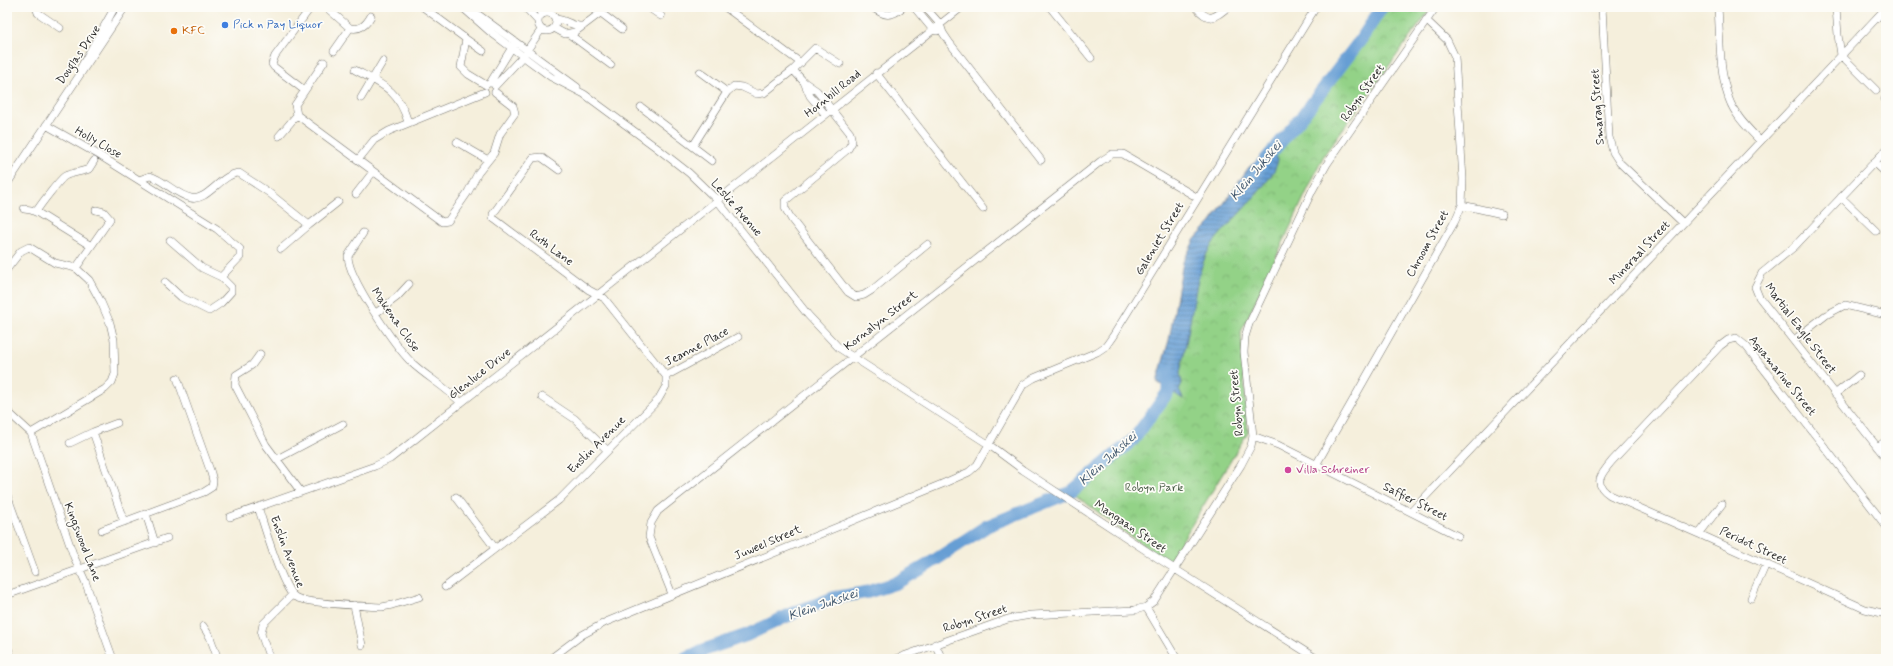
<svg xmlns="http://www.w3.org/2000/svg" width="1893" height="666" font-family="Mynerve,sans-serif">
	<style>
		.park { fill: url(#park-crowns); stroke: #5f7e59 }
		.water { fill: url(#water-rules); stroke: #486480 }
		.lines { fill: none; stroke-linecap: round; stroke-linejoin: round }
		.river { stroke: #669ed4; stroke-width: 13 }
		.minor-casing { stroke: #727069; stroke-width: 8 }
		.minor { stroke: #fff; stroke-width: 7 }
		.shop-dot { fill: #3f7fe0; stroke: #fdfcf7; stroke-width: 1.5 }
		.food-dot { fill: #e8710a; stroke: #fdfcf7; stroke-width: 1.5 }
		.hotel-dot { fill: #d1479c; stroke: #fdfcf7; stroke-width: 1.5 }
		.labels { text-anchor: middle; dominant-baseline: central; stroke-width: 3.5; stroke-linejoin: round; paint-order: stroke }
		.shop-label { font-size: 12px; fill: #366cbe; stroke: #fdfcf7; text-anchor: start }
		.food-label { font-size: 12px; fill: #c56008; stroke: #fdfcf7; text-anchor: start }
		.street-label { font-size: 12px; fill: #2b2b2b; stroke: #fdfcf7 }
		.hotel-label { font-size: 12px; fill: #b23c85; stroke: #fdfcf7; text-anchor: start }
		.park-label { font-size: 12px; fill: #4a5d47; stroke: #fdfcf7 }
		.water-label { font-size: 13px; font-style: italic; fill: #43596f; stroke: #fdfcf7 }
	</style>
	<defs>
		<pattern id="park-crowns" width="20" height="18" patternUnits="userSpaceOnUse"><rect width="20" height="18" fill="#93d287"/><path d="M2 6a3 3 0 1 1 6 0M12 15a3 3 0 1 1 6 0" fill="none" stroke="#7fb475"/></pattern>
		<pattern id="water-rules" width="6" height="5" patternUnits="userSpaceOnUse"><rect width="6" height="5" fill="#669ed4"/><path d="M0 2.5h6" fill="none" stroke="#5481ac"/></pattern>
	</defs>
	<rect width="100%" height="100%" fill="#fdfcf7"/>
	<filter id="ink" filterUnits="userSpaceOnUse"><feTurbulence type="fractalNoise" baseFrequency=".025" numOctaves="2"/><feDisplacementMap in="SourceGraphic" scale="8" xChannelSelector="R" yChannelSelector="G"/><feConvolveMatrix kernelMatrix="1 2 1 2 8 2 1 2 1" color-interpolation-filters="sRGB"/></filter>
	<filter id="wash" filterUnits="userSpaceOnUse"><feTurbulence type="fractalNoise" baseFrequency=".012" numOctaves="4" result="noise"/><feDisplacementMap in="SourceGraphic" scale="16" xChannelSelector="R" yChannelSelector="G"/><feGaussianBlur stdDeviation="0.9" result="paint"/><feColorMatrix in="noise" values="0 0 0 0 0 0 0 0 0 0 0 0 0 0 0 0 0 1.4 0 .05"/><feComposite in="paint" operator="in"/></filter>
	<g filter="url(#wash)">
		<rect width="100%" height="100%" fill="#f5efdc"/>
		<path class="park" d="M1382,7h50l-108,148 -83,177 7,100 -80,132 -97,-72 63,-53 34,-47 1,-24 24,-108 70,-96 99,-126z"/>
		<path class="water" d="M1262,157l16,1c1,20 -54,68 -67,88 -13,21 -15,46 -20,70 -3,19 -7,38 -11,57l2,10 -3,7 4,9 -26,-17 12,-42 14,-78 12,-23 16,-17 38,-55z"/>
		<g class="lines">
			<path class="river" d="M1257,170l47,-56 58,-76 20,-31
				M685,659l16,-8 46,-16 51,-24 35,-13 35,-6 28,-9 30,-17 61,-40 84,-34 63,-53 34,-47v-20"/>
		</g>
	</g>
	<g filter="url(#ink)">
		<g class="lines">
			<defs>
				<path id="minor" d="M36,7l2,6 22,15
					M326,7l24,21
					M423,7l43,32 -5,28 7,7 18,11
					M462,7l27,24 62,46 33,17 73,54 32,25 28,27 91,115 31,33 149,96 35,26 136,89 158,100
					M525,7l13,14
					M535,7l8,7
					M648,7l13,9
					M725,7l76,56
					M872,7c12,9 19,11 31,0
					M914,7l19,23 4,1
					M925,7l15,17 3,9 6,9 92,118
					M1050,7l41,51
					M1196,7c13,16 18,11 32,0
					M1602,7l7,130 4,15 7,11 63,60
					M1718,7c2,29 1,65 11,92 6,17 20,30 31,42
					M1836,7l2,28 3,20 35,35
					M472,10l105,77
					M601,13l21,16
					M538 22a9 9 0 1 1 18 0a9 9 0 1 1-18 0Z
					M555,19c11,0 17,8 28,7
					M554,28l11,6 10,-2 33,-25
					M569,34l42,31
					M466,39l17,12
					M334,51l16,-23c11,2 16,-3 21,-12
					M324,62l-29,43 2,10 145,107 6,-1 20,-29 10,-19 16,-20 6,-19 15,-21 -2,-7 -18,-14
					M80,69l35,-62
					M355,70c28,15 43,19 53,52
					M793,70l11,12 13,9 33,42 2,9 -4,7 -63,52v7l7,12 56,72 8,5 8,-2 8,-5 56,-46
					M700,72l27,20
					M876,73l107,136
					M804,82l6,14 15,18
					M490,83l24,-39
					M495,86l28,-30 18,-26
					M304,90l-30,-23 -2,-3 3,-8 36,-49
					M361,98l22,-37
					M1885,99l1,1
					M641,107l71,54
					M46,125l53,30 118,74 23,20v8l-19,20
					M279,136l18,-21
					M457,142l31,18
					M693,146l34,-54 7,-6 8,1 15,7 7,-1 29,-23 22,-22 25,16
					M1886,150l-92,97 -32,26 -7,14 4,10 127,161
					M358,160l16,-20 15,-9 96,-39
					M1874,162l12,11
					M139,180l11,-4c14,4 26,19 41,22 16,4 30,-24 48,-25l29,19 41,33 29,-23
					M7,184l118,-177
					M356,194l17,-22
					M1841,197l35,34
					M1462,205l40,9
					M24,209l7,1 7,3 53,33
					M36,212c4,-7 25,-34 29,-36 8,-4 17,-4 24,-7l5,-8
					M363,233l-15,23c0,22 47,90 64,107 15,14 34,24 49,40
					M281,249l28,-24
					M76,268l34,-49 -6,-7 -8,-2
					M7,269l14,-18 8,-4 26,16 21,5 13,12 12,22 9,21 4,17 1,34 -3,8 -7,7 -74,44
					M165,282l16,15 28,14 12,-8 10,-11v-5l-10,-10 -19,-9 -32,-28
					M376,313l21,-16 12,-13
					M1794,340l32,-25 19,-10 41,10
					M260,354l-8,11 -16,10 -1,10 31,60 35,47
					M666,376l72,-39
					M1835,394l24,-19
					M542,397l33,22 32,31
					M7,411l24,22 43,124 11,24 28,78
					M93,432l24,-9
					M1253,436l25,9 180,91
					M70,443l23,-11 31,90
					M1877,447l9,-6
					M277,459l66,-35
					M1316,465l139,-244 7,-16 1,-26 -8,-122 -8,-17 -21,-20
					M7,495l28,77
					M456,497l39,51
					M258,507c6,17 24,82 37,90 10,7 72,9 87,10l10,-2 27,-8
					M1411,512l475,-504
					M146,514l9,29
					M230,517l145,-51 15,-7 572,-452
					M1886,526l-140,-180 -10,-8 -8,2 -8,6 -108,115c-11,13 -20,23 -2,34l89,39 166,75 21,5
					M102,530l102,-38 8,-5 1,-6 -2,-8 -34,-95
					M1699,534l23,-30
					M445,587l114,-87 99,-100 8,-14v-10l-62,-78 -15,-8 -96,-72v-4l40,-56 8,-1 18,13
					M672,594l-23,-57 2,-14 7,-12 443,-350 11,-7h11l75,44
					M7,595l160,-57
					M1751,598l15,-34
					M354,605l8,40
					M1146,607l31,52
					M203,626l7,11 8,22
					M935,644l7,15
					M7,646l5,13
					M270,659l-9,-25 2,-10 29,-29
					M550,659l32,-24 24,-13 336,-138 27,-12 8,-7 46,-80 11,-7 63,-26 9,-6 7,-10 203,-329
					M895,659l113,-40 23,-4 104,-5 11,-3 8,-6 87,-136 10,-19 2,-10 -9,-84 1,-15 4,-13 64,-135 14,-25 109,-157"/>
			</defs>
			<use href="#minor" class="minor-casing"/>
			<use href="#minor" class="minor"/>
		</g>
	</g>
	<circle class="shop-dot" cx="225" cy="25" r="4"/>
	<circle class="food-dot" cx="174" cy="31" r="4"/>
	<circle class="hotel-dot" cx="1288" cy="470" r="4"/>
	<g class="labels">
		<g class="shop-label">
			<text x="233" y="25">Pick n Pay Liquor</text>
		</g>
		<g class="food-label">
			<text x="182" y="31">KFC</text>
		</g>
		<g class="street-label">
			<text transform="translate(79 55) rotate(-56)">Douglas Drive</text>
			<text transform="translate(1363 93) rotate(-55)">Robyn Street</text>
			<text transform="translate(833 94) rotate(-39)">Hornbill Road</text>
			<text transform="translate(1598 107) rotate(-94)">Smarag Street</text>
			<text transform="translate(98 143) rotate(30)">Holly Close</text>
			<text transform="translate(736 208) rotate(49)">Leslie Avenue</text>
			<text transform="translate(1160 239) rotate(-59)">Galeniet Street</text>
			<text transform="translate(1428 244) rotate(-61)">Chroom Street</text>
			<text transform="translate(551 248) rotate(37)">Ruth Lane</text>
			<text transform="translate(1640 253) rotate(-47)">Mineraal Street</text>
			<text transform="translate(395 320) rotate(55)">Makena Close</text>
			<text transform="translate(881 321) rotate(-38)">Kornalyn Street</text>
			<text transform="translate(1800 329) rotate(53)">Martial Eagle Street</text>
			<text transform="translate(697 347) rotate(-28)">Jeanne Place</text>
			<text transform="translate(480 374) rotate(-38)">Glenluce Drive</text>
			<text transform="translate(1782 376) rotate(51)">Aquamarine Street</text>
			<text transform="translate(1237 403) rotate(-95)">Robyn Street</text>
			<text transform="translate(597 445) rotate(-45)">Enslin Avenue</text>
			<text transform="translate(1415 502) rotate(27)">Saffier Street</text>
			<text transform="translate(1130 527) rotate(34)">Mangaan Street</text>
			<text transform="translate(82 542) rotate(69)">Kingswood Lane</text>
			<text transform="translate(768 543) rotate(-23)">Juweel Street</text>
			<text transform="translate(1753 546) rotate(25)">Peridot Street</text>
			<text transform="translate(287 552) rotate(69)">Enslin Avenue</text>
			<text transform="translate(975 619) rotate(-18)">Robyn Street</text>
		</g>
		<g class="hotel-label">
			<text x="1296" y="470">Villa Schreiner</text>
		</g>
		<g class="park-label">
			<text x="1154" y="488">Robyn Park</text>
		</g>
		<g class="water-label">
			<text transform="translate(1256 171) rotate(-50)">Klein Jukskei</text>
			<text transform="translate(1108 459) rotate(-42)">Klein Jukskei</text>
			<text transform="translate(823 605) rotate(-19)">Klein Jukskei</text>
		</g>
	</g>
	<rect width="1893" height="666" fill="none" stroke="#fdfcf7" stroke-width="24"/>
</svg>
